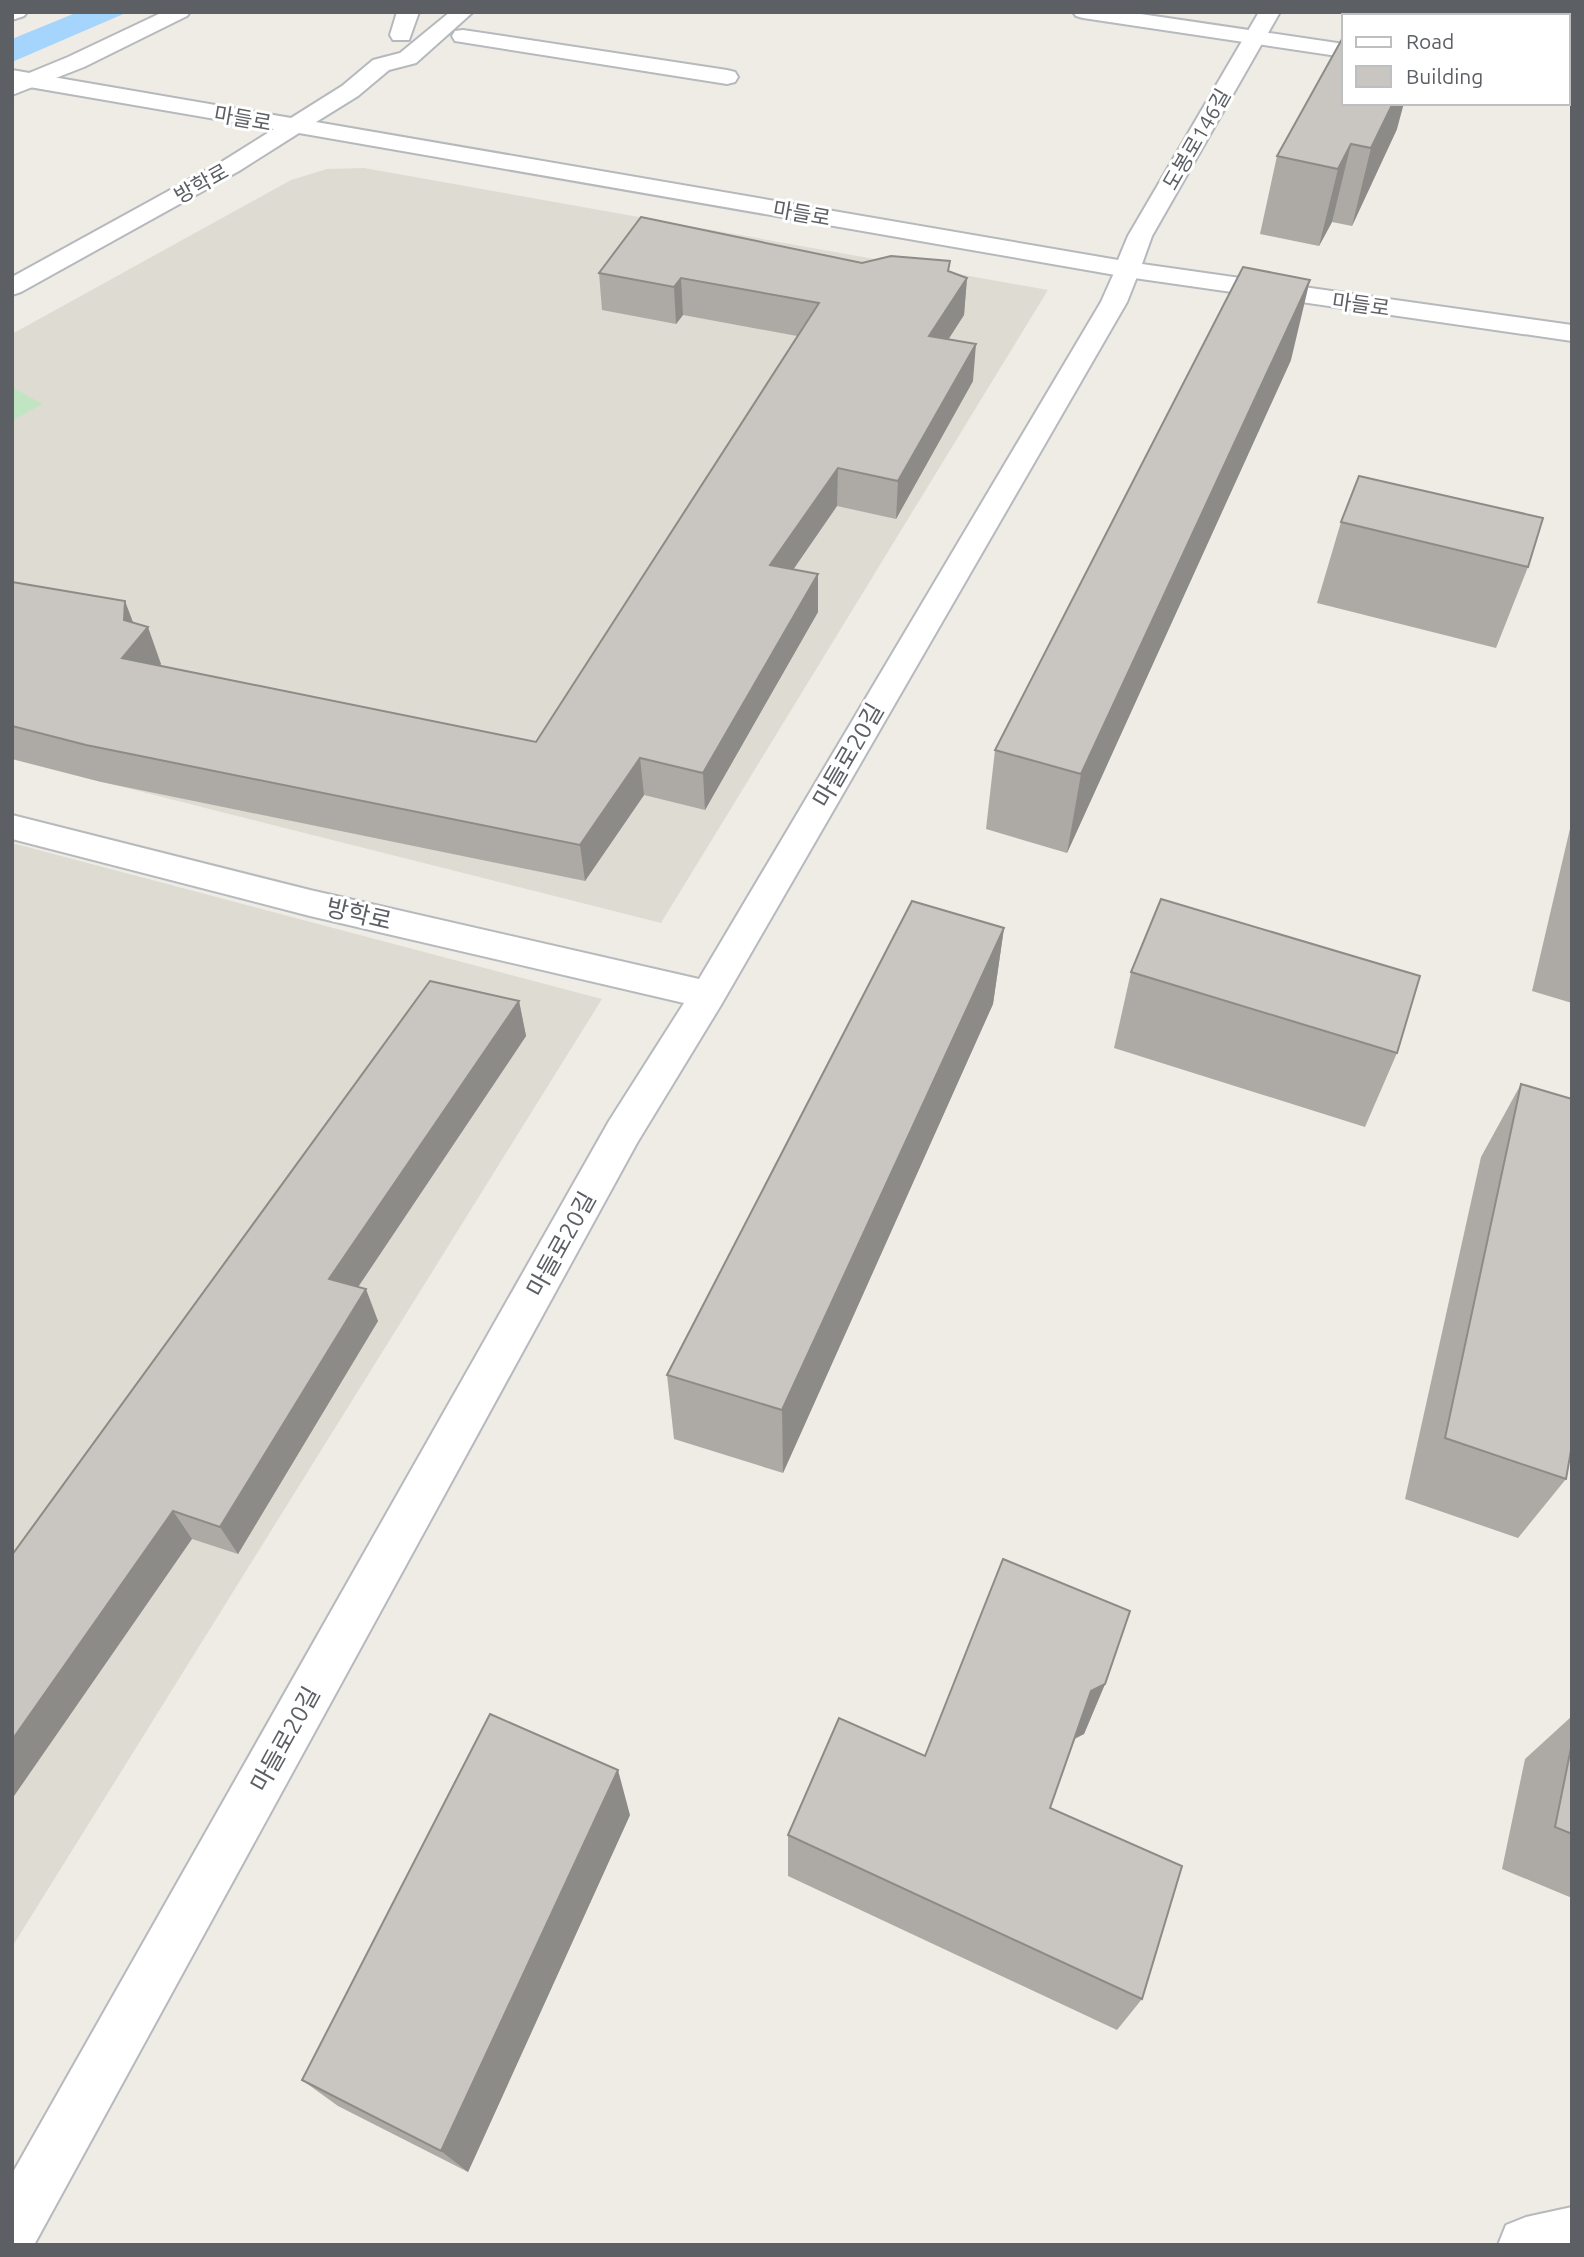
<svg xmlns="http://www.w3.org/2000/svg" width="1584" height="2257" font-family="Ubuntu,'Noto Sans KR',sans-serif">
	<style>
		.education { fill: #dedbd2 }
		.green { fill: #c1e4c2 }
		.water { fill: #a5d4fc }
		.lines { fill: none; stroke-linecap: round; stroke-linejoin: round }
		.street-casing { stroke: #b6b9bd; stroke-width: 4 }
		.secondary-casing { stroke: #b5b8bd; stroke-width: 4 }
		.street { fill: #fff; fill-rule: evenodd }
		.secondary { fill: #fff; fill-rule: evenodd }
		.wall { fill: #adaaa6 }
		.shaded-wall { fill: #8d8b87 }
		.building { fill: #c9c6c1; stroke: #8d8b87; stroke-width: 2 }
		.labels { text-anchor: middle; dominant-baseline: central; stroke-width: 6; stroke-linejoin: round; paint-order: stroke }
		.far-street-label { font-size: 21px; fill: #5c5f64; stroke: #fff }
		.street-label { font-size: 24px; fill: #5c5f64; stroke: #fff }
	</style>
	<rect width="100%" height="100%" fill="#eeece4"/>
	<path class="education" d="M364,168l684,122 -387,633 -649,-164v-425l279,-154 36,-11z
		M12,843l590,156 -590,948z"/>
	<path class="green" d="M12,387l30,17 -30,17z"/>
	<path class="water" d="M78,12h50l-116,50v-23z"/>
	<g class="lines">
		<defs>
			<path id="street" d="M12,12h15l-3,4 -12,4z
				M163,12h27l-3,4 -103,51 -72,28v-15l56,-23z
				M1073,12h54l217,32v13l-261,-39 -7,-2z
				M463,30l264,40 8,2 3,5 -3,5 -8,2 -272,-43 -3,-5 3,-5z
				M1568,73l4,1v14l-4,-1z
				M1127,261l9,3 4,5 -13,33 -406,703 -84,138 -603,1102h-22v-71l597,-1053 75,-118 -374,-87 -298,-77v-24l298,75 389,89 402,-677 17,-38z
				M1572,2207v38h-74l8,-20 20,-8z"/>
			<path id="secondary" d="M397,12h22l-10,28h-16l-3,-5z
				M450,12h23l-57,51 -27,7 -31,26 -42,26 802,138 10,-24 131,-224h21l-128,224 -10,28 430,61v16l-445,-64 -828,-144 -60,38 -218,121 -9,3v-18l211,-116 51,-32 -262,-45v-14l279,48 51,-32 31,-26 27,-7z"/>
		</defs>
		<use href="#street" class="street-casing"/>
		<use href="#secondary" class="secondary-casing"/>
		<use href="#street" class="street"/>
		<use href="#secondary" class="secondary"/>
	</g>
	<path class="wall" d="M1360,12h56l-1,4h-56z
		M1397,129l-45,97 -20,-4 -13,24 -59,-12 17,-78z
		M862,263l87,8 18,7 -3,37 -16,24 25,42 -77,138 -59,-13 -44,64 25,42 -113,198 -61,-15 -59,86 -484,-99 -89,-23v-177l121,41 28,41 -1,2 376,76 261,-406 -114,-21 -7,9 -74,-14 -3,-37z
		M1291,360l-224,493 -81,-24 9,-79z
		M1341,522l187,45 -32,81 -179,-45z
		M1572,820v183l-40,-12z
		M1004,928l-11,76 -210,469 -109,-34 -7,-64z
		M1131,972l266,81 -32,74 -251,-79z
		M519,1001l7,35 -168,251 20,34 -140,233 -46,-15 -180,16z
		M1521,1084l45,395 -48,59 -113,-39 76,-342z
		M1105,1684l-21,50 -9,5 -25,69 92,191 -25,31 -329,-154v-41z
		M1572,1716v182l-70,-29 23,-110z
		M630,1815l-162,357 -130,-66 -36,-26z"/>
	<path class="shaded-wall" d="M1393,103h11l-7,26 -45,97 19,-78z
		M1351,144l-19,78 -13,24 19,-77z
		M681,278l2,37 -7,9 -2,-37z
		M967,278l-3,37 -37,58 2,-37z
		M1310,280l-19,80 -224,493 14,-79z
		M976,344l-3,37 -77,138 2,-38z
		M838,468l-1,38 -67,97v-38z
		M818,574v38l-113,198 -2,-37z
		M125,601l14,37 9,-11 13,37 -25,31 -14,-37z
		M640,758l4,37 -59,86 -5,-36z
		M1004,928l-11,76 -210,469 -1,-63z
		M519,1001l7,35 -184,275 -13,-32z
		M366,1289l12,32 -140,233 -18,-27z
		M173,1511l19,28 -180,260v-59z
		M1105,1684l-21,50 -13,6 20,-49z
		M618,1770l12,45 -162,357 -27,-21z"/>
	<path class="building" d="M1342,39l2,1v63h49l-22,45 -20,-4 -13,25 -61,-13z
		M641,217l221,46 29,-7 59,5 -2,10 19,7 -38,58 47,8 -78,137 -60,-13 -68,97 48,9 -115,199 -63,-15 -60,87 -494,-100 -74,-19v-144l113,19 -1,19 24,7 -26,31 414,84 283,-439 -138,-25 -7,9 -75,-14z
		M1243,267l67,13 -229,494 -86,-24z
		M1359,476l184,42 -15,49 -187,-45z
		M1161,899l259,77 -23,77 -266,-81z
		M912,901l92,27 -222,482 -115,-35z
		M430,981l89,20 -190,278 37,10 -146,238 -47,-16 -161,229v-185z
		M1521,1084l51,15v346l-6,34 -121,-41z
		M1003,1559l127,52 -25,73 -14,7 -41,117 132,58 -40,133 -354,-164 51,-117 86,38z
		M490,1714l128,56 -177,381 -139,-71z
		M1572,1743v91l-17,-7z"/>
	<g class="labels">
		<g class="far-street-label">
			<text transform="translate(243 118) rotate(10)">마들로</text>
			<text transform="translate(1196 139) rotate(-60)">도봉로146길</text>
			<text transform="translate(201 183) rotate(-29)">방학로</text>
			<text transform="translate(802 213) rotate(10)">마들로</text>
			<text transform="translate(1361 304) rotate(8)">마들로</text>
		</g>
		<g class="street-label">
			<text transform="translate(848 755) rotate(-60)">마들로20길</text>
			<text transform="translate(359 914) rotate(13)">방학로</text>
			<text transform="translate(561 1244) rotate(-61)">마들로20길</text>
			<text transform="translate(285 1739) rotate(-61)">마들로20길</text>
		</g>
	</g>
	<rect width="1584" height="2257" fill="none" stroke="#5c5f64" stroke-width="28"/>
	<rect x="1342" y="14" width="228" height="91" fill="#ffffff" stroke="#bebfc1" stroke-width="2"/>
	<rect x="1356" y="37" width="35" height="10" fill="#ffffff" stroke="#bebfc1" stroke-width="2"/>
	<text x="1406" y="49" font-size="21" fill="#5c5f64">Road</text>
	<rect x="1356" y="66" width="35" height="21" fill="#c9c6c1" stroke="#bebfc1" stroke-width="2"/>
	<text x="1406" y="84" font-size="21" fill="#5c5f64">Building</text>
</svg>
